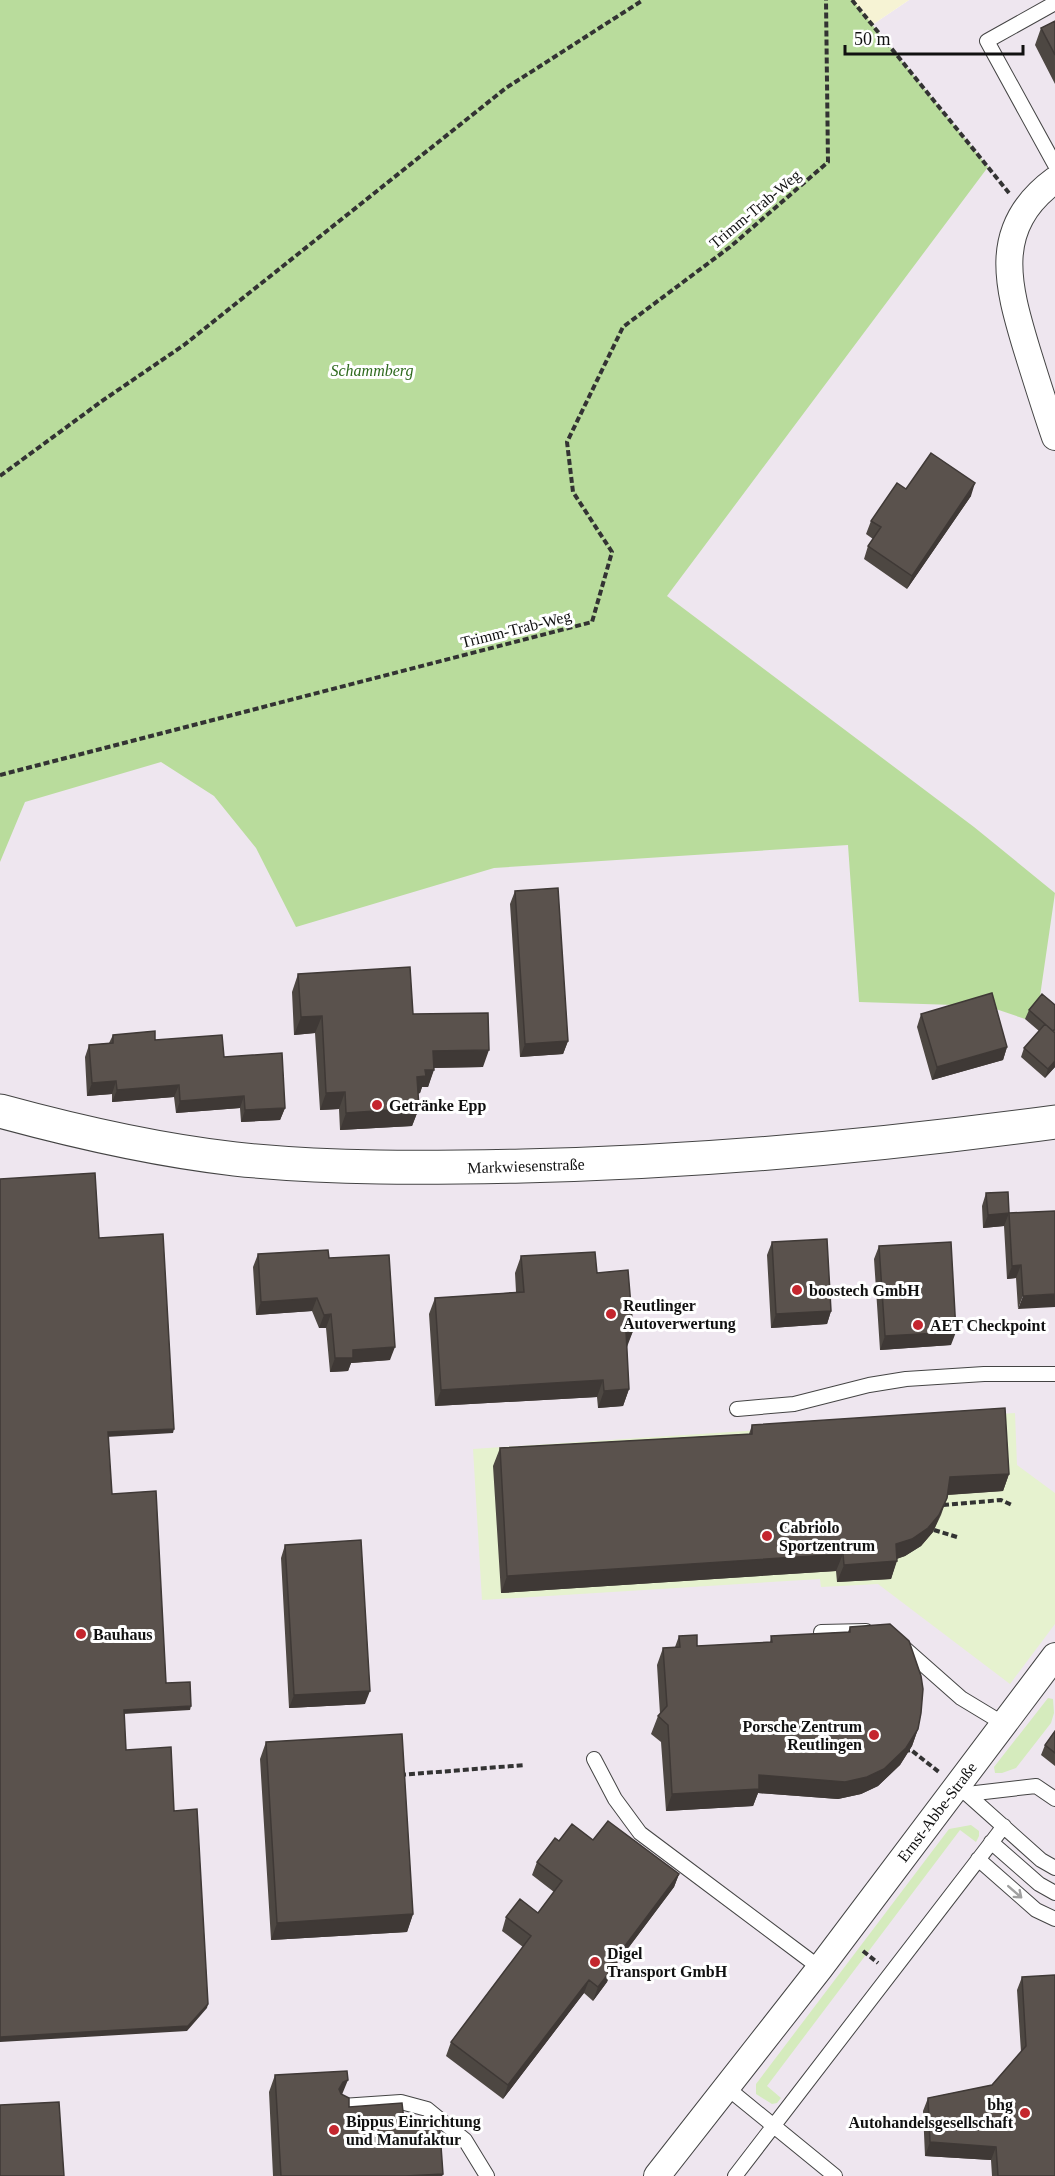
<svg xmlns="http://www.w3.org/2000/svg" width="1055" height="2176" font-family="'Times New Roman',serif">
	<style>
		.industrial { fill: #eee6ef }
		.farmland { fill: #f6f3d4 }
		.green { fill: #d5ebbd }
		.forest { fill: #b9dc9c }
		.pitch { fill: #e6f2cf }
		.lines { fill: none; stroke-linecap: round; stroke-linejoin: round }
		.service-casing { stroke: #444; stroke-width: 16 }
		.minor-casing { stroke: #444; stroke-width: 28 }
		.tertiary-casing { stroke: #444; stroke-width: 35 }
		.path { stroke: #333; stroke-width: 4; stroke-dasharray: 6 3; stroke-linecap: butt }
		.service { stroke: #fff; stroke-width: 14 }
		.minor { stroke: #fff; stroke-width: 26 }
		.tertiary { stroke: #fff; stroke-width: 33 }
		.wall { fill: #4d4742 }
		.shaded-wall { fill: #3f3936 }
		.building { fill: #5a524d; stroke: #3f3936; stroke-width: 1.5 }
		.oneway { stroke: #a0a0a0 }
		.poi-dot { fill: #c4262e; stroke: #fff; stroke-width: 2 }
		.labels { text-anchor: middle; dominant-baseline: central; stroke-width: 6; stroke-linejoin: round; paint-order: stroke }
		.street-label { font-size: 16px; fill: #111; stroke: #fff }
		.park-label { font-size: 16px; font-style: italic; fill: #2f6b1f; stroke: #fff }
		.poi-label { font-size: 16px; font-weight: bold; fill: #111; stroke: #fff; text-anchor: start }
	</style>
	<rect width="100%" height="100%" fill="#fffdf5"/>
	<path class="industrial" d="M0,0h852l20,25 37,-25h146v2176h-1055z"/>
	<path class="farmland" d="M852,0h57l-37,25z"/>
	<path class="green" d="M1048,1698l5,1 1,14 -3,10 -35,45 -14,5h-7l-1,-6z
		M971,1825l8,6v5l-3,6 -16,-12 -193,256 14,12 -4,5 -5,1 -16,-10v-10l193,-255z"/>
	<path class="forest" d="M0,0h852l136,167 -321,429 307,231 81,66 -16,110 -14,16 -38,-13 -128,-4 -11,-157 -354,23 -198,59 -40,-79 -42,-52 -53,-34 -136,40 -25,60z"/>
	<path class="pitch" d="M1015,1413l2,52 38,28v131l-45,60 -132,-100 -57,3 -1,-8 -338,21 -9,-151z"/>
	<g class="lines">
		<defs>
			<path id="service" d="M1055,3l-68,38 68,124
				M737,1409l57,-5 75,-19 37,-6 78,-5h71
				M821,1632l45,-1
				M901,1645l60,53 43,26
				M594,1759l21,40 25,34 180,135
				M957,1785l84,75 14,8
				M967,1794l69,-8 19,13
				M991,1842l48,42 16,9
				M978,1859l58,51 19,9
				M726,2087l109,89
				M342,2106l59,-4 26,7 38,31 22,36
				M735,2176l269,-350"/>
			<path id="minor" d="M1055,180c-64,47 -48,104 -28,170 9,29 18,58 28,87
				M657,2176l163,-208 235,-312"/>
			<path id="tertiary" d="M0,1111c77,21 155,39 235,48 96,10 192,9 288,7 179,-4 355,-20 532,-44"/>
		</defs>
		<use href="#service" class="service-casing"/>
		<use href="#minor" class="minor-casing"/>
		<use href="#tertiary" class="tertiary-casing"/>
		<path class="path" d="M852,0l157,193
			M0,476l102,-75 82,-56 322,-257 137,-88
			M0,775l592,-153 20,-70 -39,-60 -6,-50 56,-115 107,-80 98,-85 -2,-162
			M943,1505l58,-5 11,5
			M934,1530l23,7
			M904,1751l7,-1 28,22
			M400,1775l125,-10
			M863,1951l15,12"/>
		<use href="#service" class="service"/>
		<use href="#minor" class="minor"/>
		<use href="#tertiary" class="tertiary"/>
	</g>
	<path class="wall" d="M1055,21v63l-20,-39 6,-17z
		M906,489l65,7 -64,93 -43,-30 4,-13 5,-7 -7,-5 5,-13z
		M515,891l53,150 -5,13 -43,3 -10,-153z
		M298,974l115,40 70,53 -49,1 -6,19h-6l-2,6 -2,1 1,14 -7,18 -72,4 -1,-21 -19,1 -5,-77 -21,2 -2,-43z
		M1055,1005v62l-10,11 -24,-21 3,-9 15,-17 -14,-12 4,-9z
		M921,1014l86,33 -4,13 -71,20 -15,-53z
		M113,1035l42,5 69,17 61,51 -5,12 -39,2 -1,-14 -64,5 -2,-16 -62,5v-8l-25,2 -2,-39 4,-12 20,-2z
		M986,1193l23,20 46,-2 -37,98 -2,-31 -9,1 -3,-53 -21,2 -1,-22z
		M772,1242l59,69 -4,13 -56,4 -4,-73z
		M879,1246l72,99 -71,5 -6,-91z
		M258,1254l71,4 61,102 -39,3 -3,8 -18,1 -4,-44h-7l-7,-17 -56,4 -3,-48z
		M521,1256l76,17 36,58 -7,16 3,42 -6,17 -25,2 -1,-11 -162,9 -6,-92 6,-16 81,-6 -1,-19z
		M752,1425l257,49 -6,17 -55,4 -7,20 -8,17 -12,14 -16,10 -8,3 -6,20 -54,3 -1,-11 -335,22 -8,-127 7,-18 249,-14z
		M285,1545l80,159 -76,4 -8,-150z
		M850,1627l68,102 -6,17 -12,19 -22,21 -17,8 -23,5 -80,-6 -5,13 -87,5 -5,-69 -10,-8 7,-18 2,-2 -3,-49 6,-17 12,-1 4,-11 18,10 73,-4 1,-6 77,-4z
		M1055,1731v35l-14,-11 4,-10z
		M266,1742l147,172 -6,18 -136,8 -11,-181z
		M593,1840l86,34 -5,13 -63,84 -4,11 -14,19 -9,-8 -4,5 -77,101 -57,-43 5,-14 72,-95 -21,-16 4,-14 32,-4 16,-21 -22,-17 5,-13 22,-21z
		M1022,1977l33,199h-63l-1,-16 -66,-4 -2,-45 5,-13 64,-13 29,-33 -4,-62z
		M275,2075l67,20 7,12 55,13 39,54 -1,2h-169l-4,-84z"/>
	<path class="shaded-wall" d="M975,483l-4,13 -64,93 5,-13z
		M322,1016l-7,17 -21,2 7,-18z
		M568,1041l-5,13 -43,3 5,-13z
		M1007,1047l-4,13 -71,20 5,-13z
		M489,1050l-6,17 -56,1 6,-17z
		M1055,1061v6l-10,11 3,-9z
		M425,1070h9l-6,17h-6l-2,6 -10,1 7,-17z
		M116,1081l-4,13 -25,2 5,-13z
		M179,1085l-5,12 -62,5 5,-12z
		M345,1092l-6,17 -19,1 6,-17z
		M244,1096l-4,12 -64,5 4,-12z
		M285,1108l-5,12 -39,2 4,-12z
		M419,1108l-7,18 -72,4 6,-17z
		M1009,1213l-5,13 -21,2 5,-13z
		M1021,1265l-5,13 -9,1 5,-13z
		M1055,1294v13l-37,2 5,-13z
		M317,1298l-5,13 -56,4 5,-13z
		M831,1311l-4,13 -56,4 5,-14z
		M331,1314l-5,14h-7l5,-13z
		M626,1331h7l-6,16 -8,1z
		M956,1332l-5,13 -71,5 5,-14z
		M395,1347l-5,13 -39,3 -3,8 -18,1 5,-14 18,-8z
		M603,1380l-6,17 -162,9 6,-16z
		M629,1389l-6,17 -25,2 6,-17z
		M174,1429l-1,4 -67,4 2,-5z
		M1009,1474l-6,17 -59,4 6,-18z
		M947,1498l-14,34 -12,14 -16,10 -16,5 7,-17z
		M843,1554l-7,17 -335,22 6,-17z
		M897,1561l-6,18 -54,3 7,-17z
		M370,1691l-5,13 -76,4 5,-13z
		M191,1706l-1,4 -67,4 1,-4z
		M918,1729l-6,17 -12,19 -22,21 -17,8 -23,5 -80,-6 -5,13 -87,5 6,-17 87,-19z
		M679,1874l-5,13 -63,84 -4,11 -14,19 5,-14 11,-20z
		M413,1914l-6,18 -136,8 6,-17z
		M589,1980l-5,13 -81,106 5,-14z
		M208,2004l-1,4 -20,23 -187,11v-5z
		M348,2080l-7,17 -2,-8 4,-7z
		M930,2142l66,5 -5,13 -66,-4z
		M443,2174l-1,2h-36z"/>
	<path class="building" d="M1055,21v34l-14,-27z
		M931,453l44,30 -63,93 -44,-30 13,-19 -10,-6 26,-38 9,6z
		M558,888l10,153 -43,3 -10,-153z
		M410,967l3,47 75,-1 1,37 -56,1 1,19h-9l1,6 -9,1 2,31 -73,5 -1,-21 -19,1 -4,-77 -21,1 -3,-43z
		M992,993l15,54 -70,20 -16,-53z
		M1042,994l13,11v24l-2,2 -24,-21z
		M1045,1024l10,9v28l-7,8 -24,-21z
		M155,1031v9l67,-5 2,22 58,-4 3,55 -40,2 -1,-14 -64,5 -1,-16 -62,5 -1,-9 -24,2 -3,-38 24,-2v-8z
		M95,1173l4,65 64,-4 11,195 -66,3 4,62 44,-3 10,192 24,-1 1,24 -67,4 2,40 45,-3 3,64 23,-2 11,195 -20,22 -188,11v-858z
		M1008,1192l1,21 46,-2v83l-32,2 -2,-31 -9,1 -3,-53 -21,2 -2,-22z
		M827,1239l4,72 -55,3 -4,-72z
		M951,1242l5,90 -71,4 -6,-90z
		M328,1250l1,8 60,-3 6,92 -42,3v8h-18l-4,-44 -7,1 -7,-17 -56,4 -3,-48z
		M595,1252l2,21 31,-3 5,61h-7l3,58 -25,2 -1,-11 -162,10 -6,-92 89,-6 -3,-36z
		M1005,1408l4,66 -59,3 -3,21 -8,17 -11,13 -16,11 -16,5 1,17 -53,4 -1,-11 -336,22 -7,-128 252,-14v-9z
		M361,1540l9,151 -76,4 -9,-150z
		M890,1624l19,17 12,35 2,13 -2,24 -3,16 -12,19 -22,21 -17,8 -22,5 -86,-7v14l-87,5 -4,-69 -10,-9 9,-10 -4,-58 17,-1 -1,-11 18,-1v11l75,-4 -1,-6 79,-4v-5z
		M1055,1731v22l-10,-8z
		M402,1734l11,180 -136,9 -11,-181z
		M608,1821l71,53 -70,93 3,2 -14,18 -9,-7 -4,5 -77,100 -57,-43 80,-106 -25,-19 14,-18 18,14 24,-32 -25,-19 18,-24 4,3 13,-17 21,16z
		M1055,1975v201h-57l-2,-29 -66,-5 -2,-44 64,-13 34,-39 -4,-69z
		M347,2071l1,9 -5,2 -4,7 2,5 8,4v9l53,-4 2,17 35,-2 4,56 -37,2h-125l-6,-101z
		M59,2102l5,74h-64v-71z"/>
	<defs><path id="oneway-shaft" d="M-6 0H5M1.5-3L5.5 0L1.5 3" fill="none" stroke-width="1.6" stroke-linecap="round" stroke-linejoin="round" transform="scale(1.5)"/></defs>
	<use class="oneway" href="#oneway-shaft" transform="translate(1015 1892) rotate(41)"/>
	<g class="poi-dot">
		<circle cx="377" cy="1105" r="6"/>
		<circle cx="797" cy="1290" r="6"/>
		<circle cx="611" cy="1314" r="6"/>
		<circle cx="918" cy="1325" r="6"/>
		<circle cx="767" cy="1536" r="6"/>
		<circle cx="81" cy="1634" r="6"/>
		<circle cx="874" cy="1735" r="6"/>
		<circle cx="595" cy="1962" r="6"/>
		<circle cx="1025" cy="2113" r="6"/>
		<circle cx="334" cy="2130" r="6"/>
	</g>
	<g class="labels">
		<g class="street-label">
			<text transform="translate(755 209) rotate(-40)">Trimm-Trab-Weg</text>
			<text transform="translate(516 629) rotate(-14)">Trimm-Trab-Weg</text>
			<text transform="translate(526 1166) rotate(-2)">Markwiesenstraße</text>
			<text transform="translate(937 1812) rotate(-53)">Ernst-Abbe-Straße</text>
		</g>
		<g class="park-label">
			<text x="372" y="370">Schammberg</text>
		</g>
		<g class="poi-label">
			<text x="389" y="1105">Getränke Epp</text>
			<text x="809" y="1290">boostech GmbH</text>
			<text x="623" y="1305">Reutlinger<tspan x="623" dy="18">Autoverwertung</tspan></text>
			<text x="930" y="1325">AET Checkpoint</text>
			<text x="779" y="1527">Cabriolo<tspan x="779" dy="18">Sportzentrum</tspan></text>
			<text x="93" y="1634">Bauhaus</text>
			<text x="862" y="1726" text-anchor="end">Porsche Zentrum<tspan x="862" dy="18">Reutlingen</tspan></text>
			<text x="607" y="1953">Digel<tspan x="607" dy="18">Transport GmbH</tspan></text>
			<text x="1013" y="2104" text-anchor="end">bhg<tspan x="1013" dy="18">Autohandelsgesellschaft</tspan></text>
			<text x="346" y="2121">Bippus Einrichtung<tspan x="346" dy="18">und Manufaktur</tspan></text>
		</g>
	</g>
	<path d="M845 45v9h178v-9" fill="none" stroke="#111111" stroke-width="3"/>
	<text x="854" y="45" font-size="18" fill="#111111" stroke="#ffffff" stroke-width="4.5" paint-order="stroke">50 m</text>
</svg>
